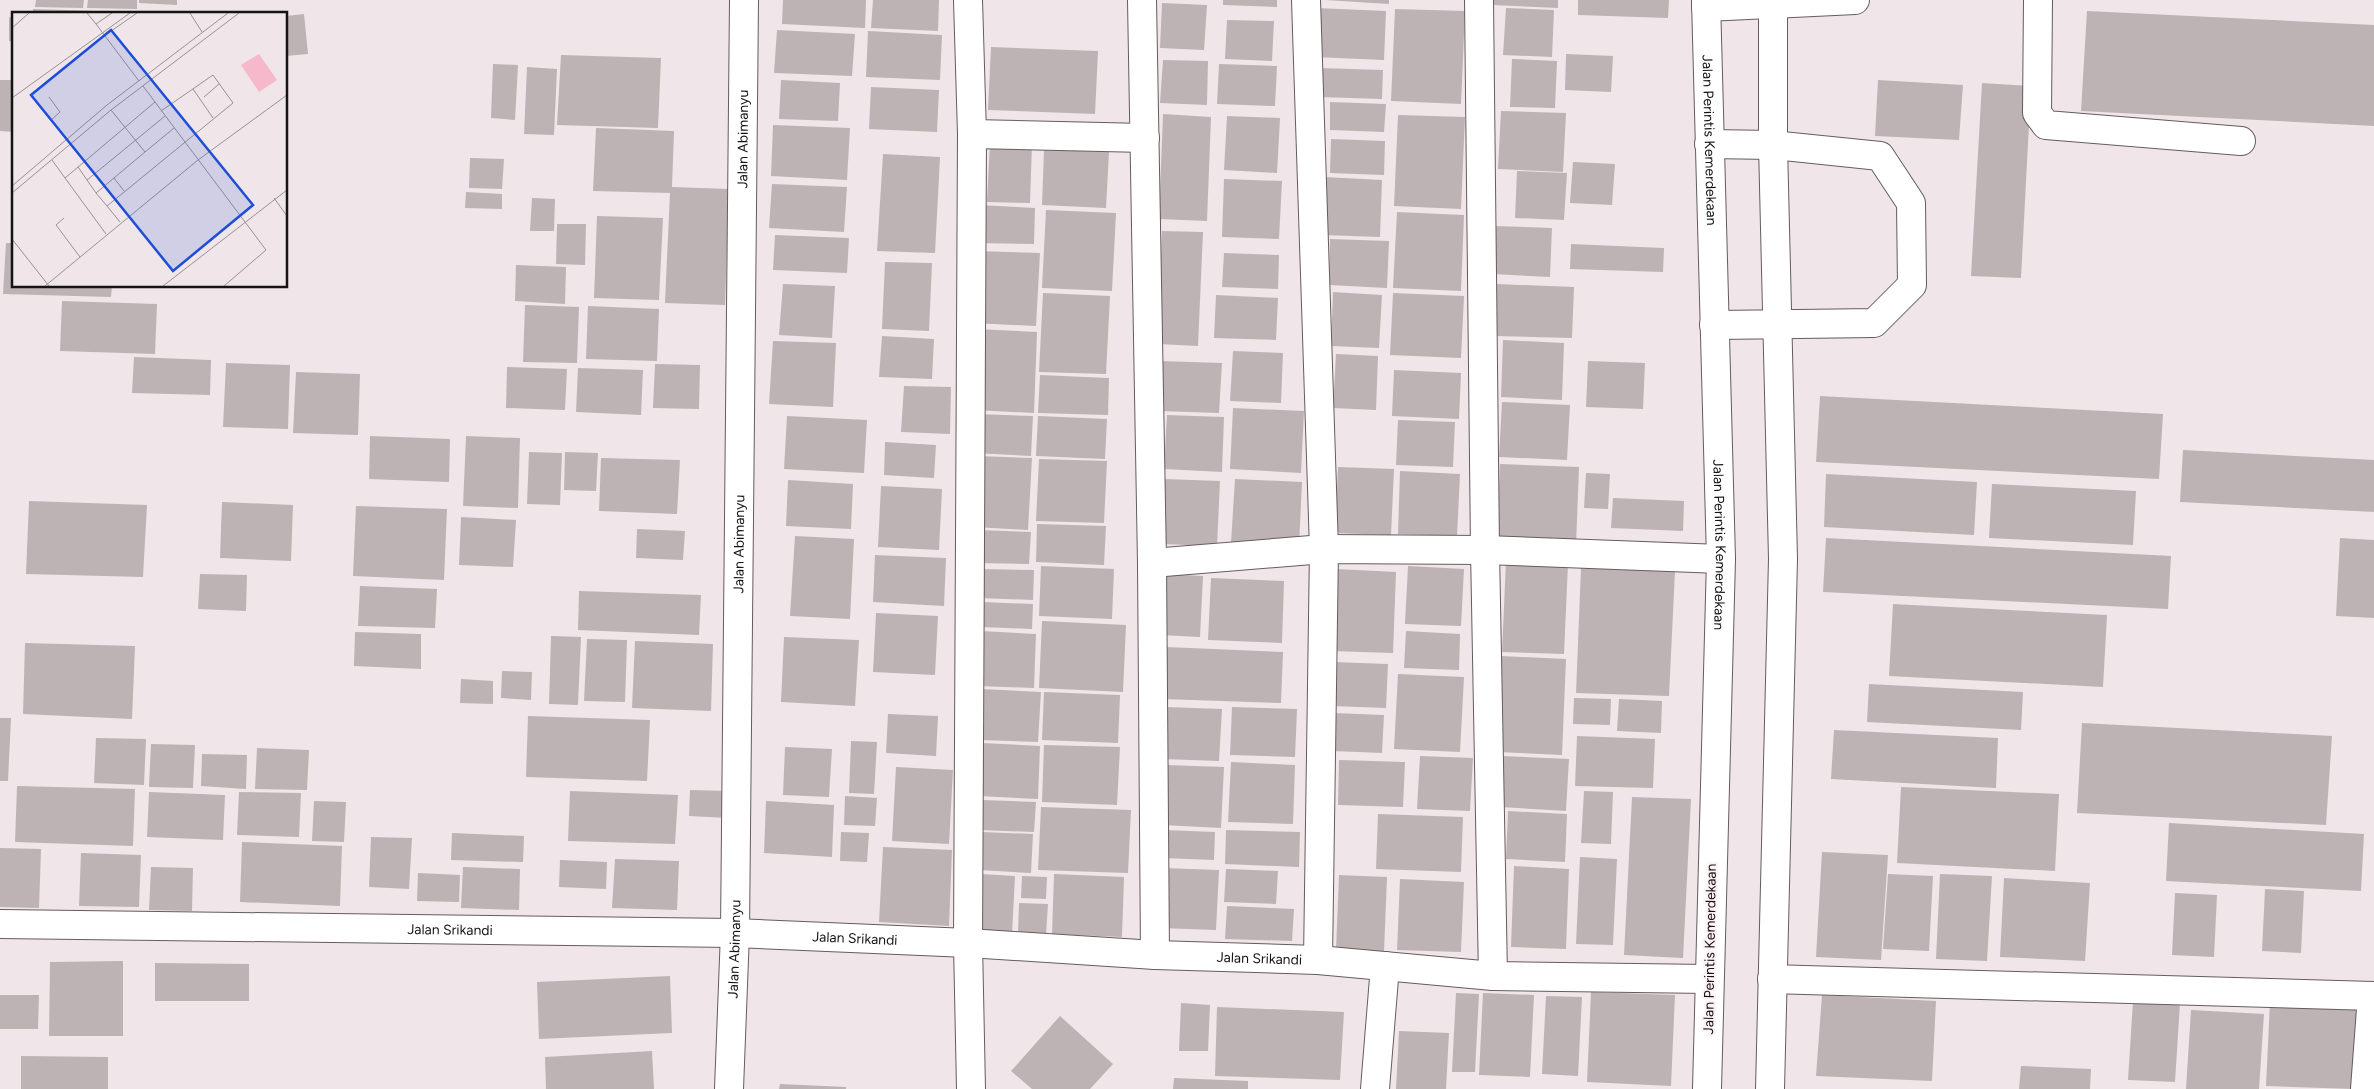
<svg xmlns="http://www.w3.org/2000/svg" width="2374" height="1089" font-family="Figtree,sans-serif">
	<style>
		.building { fill: #bdb3b5 }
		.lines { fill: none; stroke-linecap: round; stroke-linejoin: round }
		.minor-casing { stroke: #655c5f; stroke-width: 30 }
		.major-casing { stroke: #655c5f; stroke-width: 30 }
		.minor { stroke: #fff; stroke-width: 28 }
		.major { stroke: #fff; stroke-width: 28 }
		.labels { text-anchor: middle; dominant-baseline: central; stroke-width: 5; stroke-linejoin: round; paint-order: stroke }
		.street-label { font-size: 14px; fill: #161314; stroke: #fdf3f5 }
		.inset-road { fill: none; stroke: #999193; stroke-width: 1 }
		.view { fill: #1d4ed8; fill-opacity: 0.15; stroke: #1d4ed8; stroke-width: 2.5 }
		.inset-edge { fill: none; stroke: #161314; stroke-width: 2.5 }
	</style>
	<rect width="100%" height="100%" fill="#f0e5e8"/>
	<path class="building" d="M36,0h48l-1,8 -48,-1z
		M88,0h49v9l-50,-1z
		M139,0h38v5l-38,-2z
		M783,0h83l-1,28 -83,-4z
		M873,0h66l-1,31 -67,-3z
		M1223,0h54v7l-54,-2z
		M1325,0h64v4z
		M1492,0h66v8l-66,-3z
		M1578,0h91l-1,18 -90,-3z
		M1162,3l45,2 -3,45 -44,-2z
		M1316,8l70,3 -2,49 -70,-3z
		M1506,8l48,2 -2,47 -49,-2z
		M33,9l94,3v2h-94z
		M1395,9l70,2 -4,93 -70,-3z
		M2087,11l287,14v101l-293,-15z
		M304,14l4,40 -22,2v-40z
		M9,17l5,1v23h-5z
		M1227,20l47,1 -2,40 -47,-2z
		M777,30l78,4 -3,42 -78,-3z
		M868,31l74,4 -2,45 -74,-3z
		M991,47l107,4 -3,63 -107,-4z
		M1566,54l47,2 -2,36 -46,-2z
		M561,55l100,3 -3,70 -101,-3z
		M1512,59l45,2 -2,47 -45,-1z
		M1163,60l45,1 -1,44 -47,-2z
		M493,64l25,1 -3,55 -24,-2z
		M1219,64l58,2 -2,40 -58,-2z
		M527,67l30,2 -3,66 -30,-1z
		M1321,68l62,2 -1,29 -63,-2z
		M0,80h14v52l-14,-1z
		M781,80l59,3 -2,38 -59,-2z
		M1878,80l85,5 -4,55 -84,-4z
		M1982,83l49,3 -10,192 -50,-2z
		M871,87l68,3 -2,42 -68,-3z
		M1330,102l56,2 -2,28 -54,-2z
		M1501,111l65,2 -3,59 -65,-3z
		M1163,114l48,3 -4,104 -48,-2z
		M1398,115l67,2 -4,92 -67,-3z
		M1227,116l53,2 -3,55 -53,-3z
		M773,125l77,3 -3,52 -76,-4z
		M596,128l78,3 -2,56 57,2 -4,116 -60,-2 5,-110 -77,-2z
		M1331,139l54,2 -1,34 -54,-2z
		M990,142l42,2 -2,59 -43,-1z
		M1044,150l65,2 -3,56 -64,-3z
		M883,154l57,3 -5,96 -58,-2z
		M470,158l34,1 -2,30 -33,-1z
		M1573,162l42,2 -3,41 -42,-2z
		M1517,171l50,2 -3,47 -49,-2z
		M1324,177l58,3 -2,57 -58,-2z
		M1224,179l58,2 -3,58 -57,-2z
		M772,184l75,3 -3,45 -75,-4z
		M466,192l36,2v15l-37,-1z
		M532,198l23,1 -1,32h-24z
		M978,205l57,3 -1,36 -57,-1z
		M1046,210l70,3 -4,78 -70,-3z
		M1397,212l67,3 -3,76 -68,-3z
		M597,216l66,2 -4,82 -65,-2z
		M557,224h29l-1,41 -29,-1z
		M1495,226l57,2 -2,49 -58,-3z
		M1162,231l41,1 -5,114 -41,-2z
		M775,235l74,3 -2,35 -74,-3z
		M1330,239l59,2 -2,47 -58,-3z
		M6,243h8v43h98l-1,11 -108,-3z
		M1571,244l93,4 -1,24 -93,-3z
		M976,251l64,2 -4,73 -64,-3z
		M1224,253l55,2 -1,34 -56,-2z
		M885,262l47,1 -3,68 -47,-2z
		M516,265l50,2 -1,37 -50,-3z
		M783,284l52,2 -3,52 -53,-3z
		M1497,284l77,3 -2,51 -78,-2z
		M1333,292l49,3 -3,53 -48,-2z
		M1043,293l67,3 -4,78 -67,-2z
		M1393,293l71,3 -3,62 -71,-3z
		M1216,295l62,3 -2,42 -62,-2z
		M62,301l95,3 -2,50 -95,-3z
		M525,305l54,2 -2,56 -54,-1z
		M588,306l71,3 -2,52 -71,-2z
		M976,329l61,3 -3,81 -61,-3z
		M882,336l52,3 -2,40 -53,-2z
		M1503,340l61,3 -2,57 -61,-3z
		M773,341l63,2 -3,64 -64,-3z
		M1233,351l50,2 -2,50 -51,-2z
		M1336,354l42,2 -2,54 -43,-2z
		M134,357l77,3 -1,35 -78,-2z
		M1160,361l62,2 -3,50 -61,-2z
		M1588,361l57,2 -2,46 -57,-2z
		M226,363l64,2 -2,64 -65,-2z
		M655,364l45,1 -1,44 -46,-1z
		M507,367l60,2 -2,41 -59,-2z
		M578,368l65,2 -2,45 -65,-3z
		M1394,370l67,3 -2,46 -67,-3z
		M296,372l64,2 -2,61 -65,-2z
		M1040,375l69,3 -1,37 -70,-2z
		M904,386l47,1 -1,47 -49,-2z
		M1820,396l343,18 -4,65 -343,-17z
		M1502,402l68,3 -3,55 -68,-3z
		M1233,408l71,3 -3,62 -71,-4z
		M976,414l57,2 -2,40 -57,-3z
		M1167,415l57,2 -2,55 -58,-3z
		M787,416l80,4 -3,53 -80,-4z
		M1038,416l69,3 -2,40 -69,-3z
		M1398,420l57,2 -2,45 -57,-2z
		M370,436l80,3 -1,43 -80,-3z
		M466,436l54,2 -2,70 -55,-2z
		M885,442l51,3 -2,33 -50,-3z
		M2183,450l191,10v52l-194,-10z
		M529,452l33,1 -2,52 -33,-1z
		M565,452l33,1 -2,38 -32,-1z
		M978,456l54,2 -4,72 -53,-3z
		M601,458l79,2 -3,54 -78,-3z
		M1039,459l68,2 -3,62 -68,-2z
		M1500,464l79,3 -3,79 -79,-3z
		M1338,467l56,2 -3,66 -56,-2z
		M1400,471l60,3 -3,62 -59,-2z
		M1586,473l24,1 -2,35 -24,-1z
		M1826,474l151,8 -3,53 -150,-8z
		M1164,479l56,2 -3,65 -57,-2z
		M1235,479l67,3 -3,64 -68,-3z
		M788,480l65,4 -2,45 -65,-3z
		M1992,484l144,7 -3,54 -144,-7z
		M881,486l61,3 -3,61 -61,-3z
		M1613,498l71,3 -1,30 -72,-3z
		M29,501l118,4 -4,72 -117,-3z
		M222,502l71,3 -2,56 -71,-3z
		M356,506l91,3 -3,71 -91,-4z
		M461,517l55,3 -3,47 -54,-2z
		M1037,524l69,2 -2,39 -68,-3z
		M637,529l48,2 -2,29 -47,-2z
		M978,530l53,2 -2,32 -52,-1z
		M795,536l59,3 -4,80 -60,-3z
		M1826,538l345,18 -3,53 -345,-17z
		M2340,538l34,2v78l-38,-2z
		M875,555l71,3 -2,48 -71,-4z
		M1506,561l62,3 -4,90 -62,-2z
		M1041,566l73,3 -2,50 -73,-3z
		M1408,566l56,3 -3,57 -56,-2z
		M1581,568l94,3 -6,125 -93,-3z
		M980,569l54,1 -1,30 -54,-2z
		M1336,569l60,3 -3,81 -62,-2z
		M200,574l47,1 -1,36 -48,-2z
		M1162,574l41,2 -3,61 -41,-2z
		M1211,578l73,3 -2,62 -74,-3z
		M360,586l77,3 -2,39 -77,-2z
		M579,591l122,4 -2,40 -121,-5z
		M982,602l51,2 -1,25 -51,-2z
		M1893,604l214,11 -4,72 -214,-11z
		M876,613l62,3 -3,59 -62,-3z
		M1042,621l84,4 -3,67 -84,-4z
		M981,631l55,3 -2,54 -56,-2z
		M1406,631l54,3 -1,36 -55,-2z
		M355,632l66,2v35l-67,-3z
		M551,636l30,1 -3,68 -29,-1z
		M784,637l75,3 -4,66 -74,-4z
		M587,639l40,1 -2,62 -41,-1z
		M635,641l78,3 -2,67 -79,-3z
		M25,643l110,3 -3,73 -109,-5z
		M1166,647l117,5 -2,51 -118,-4z
		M1501,656l65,3 -4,96 -66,-3z
		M1333,662l55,2 -2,44 -55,-2z
		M502,671l30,1 -1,28 -30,-2z
		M1398,674l66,3 -4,75 -66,-3z
		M461,679l32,2v23l-33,-1z
		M1869,684l154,8 -2,38 -154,-8z
		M981,689l60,3 -3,50 -59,-2z
		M1044,692l76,3 -2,48 -76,-3z
		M1574,698l37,1 -1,26 -37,-1z
		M1619,699l43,2 -1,32 -44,-2z
		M1166,707l56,2 -3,52 -56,-2z
		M1232,707l65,2 -2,48 -65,-2z
		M1333,713l51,2 -2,38 -50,-2z
		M888,714l50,2 -2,40 -50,-3z
		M528,716l122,4 -3,61 -121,-4z
		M0,718h11l-3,63h-8z
		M2082,723l250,13 -6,89 -249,-12z
		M1834,730l164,8 -2,50 -165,-9z
		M1577,736l78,3 -2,49 -78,-2z
		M96,738l50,1 -2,46 -50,-2z
		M851,741l26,1 -3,52 -25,-1z
		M982,743l58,3 -2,53 -59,-3z
		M151,744l44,1 -2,43 -44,-1z
		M1044,745l76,2 -3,58 -75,-3z
		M785,747l47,2 -3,48 -46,-2z
		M257,748l52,2 -2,40 -52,-1z
		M202,754l45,1 -1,34 -45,-3z
		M1420,756l53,2 -3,53 -53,-2z
		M1502,756l67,3 -3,52 -66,-4z
		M1339,760l66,2 -2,45 -65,-2z
		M1231,762l64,3 -2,59 -65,-2z
		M1166,765l58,2 -3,61 -58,-3z
		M896,767l57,3 -4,74 -57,-3z
		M17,786l118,3 -2,57 -118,-4z
		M1901,787l158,7 -4,77 -158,-8z
		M690,790l40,1 -2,27 -39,-2z
		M570,791l108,4 -3,49 -107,-3z
		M1584,791l29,1 -2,52 -30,-1z
		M149,792l76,3 -2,45 -76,-3z
		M239,792l62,1 -2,44 -62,-2z
		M845,796l32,2 -2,28 -31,-1z
		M1632,797l59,2 -8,159 -59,-3z
		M981,800l55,2 -2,30 -55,-2z
		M314,801l32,1 -2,40 -32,-1z
		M766,801l68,4 -2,52 -68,-4z
		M1041,807l90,3 -3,63 -90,-3z
		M1508,811l59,3 -2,48 -59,-3z
		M1378,814l85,3 -2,55 -85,-3z
		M2169,823l195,11 -3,57 -195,-10z
		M1164,830l51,2 -1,28 -51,-2z
		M1226,830l74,2 -1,35 -74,-3z
		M841,832l28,1 -2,29 -27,-1z
		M981,832l52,2 -2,39 -52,-3z
		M452,833l72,3 -1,26 -72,-2z
		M371,837l41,1 -3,51 -40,-2z
		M242,842l100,4 -2,60 -100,-4z
		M883,847l69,3 -3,76 -70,-4z
		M0,848l41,1 -2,59 -39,-1z
		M1822,852l66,3 -7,105 -65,-3z
		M81,853l60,2 -2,52 -60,-1z
		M1580,857l37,2 -4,86 -37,-1z
		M615,859l64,2 -2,49 -65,-2z
		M560,860l47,2 -1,27 -47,-2z
		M1514,866l55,3 -3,80 -55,-2z
		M151,867l42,1 -1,43 -43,-1z
		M463,867l57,2 -1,41 -58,-2z
		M1163,868l56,2 -3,60 -56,-2z
		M1226,869l52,2 -2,33 -52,-2z
		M418,873l42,2 -1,27 -42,-1z
		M981,874l34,2 -3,58 -34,-1z
		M1054,874l70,3 -2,60 -70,-3z
		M1888,874l45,2 -4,75 -46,-2z
		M1940,874l52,2 -5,85 -51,-2z
		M1339,875l48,2 -3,75 -48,-2z
		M1022,876l25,1 -1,22 -25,-1z
		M2004,878l86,5 -5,78 -85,-4z
		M1400,879l64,3 -3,70 -64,-2z
		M2265,889l39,2 -3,62 -39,-2z
		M2175,893l42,2 -3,62 -42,-2z
		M1019,903l29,1 -2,30 -28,-1z
		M1227,906l67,3 -2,32 -67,-2z
		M123,961v75h-74l1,-74z
		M155,963l94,1v37h-94z
		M670,976l2,57 -133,6 -2,-57z
		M1591,992l84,3 -4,91 -84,-4z
		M1456,993l23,1 -4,78h-23z
		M1483,993l51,2 -4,82 -51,-2z
		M0,995h39l-1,34h-38z
		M1822,995l114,6 -4,80 -116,-5z
		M1546,996l36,1 -4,79 -36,-2z
		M2133,1001l47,2 -5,79 -47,-2z
		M2270,1002l88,4 -5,83 -87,-3z
		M1181,1003l29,2 -2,46h-29z
		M1217,1007l127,5 -4,68 -125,-4z
		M2191,1010l73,4 -5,75h-73z
		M1060,1016l53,48 -23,25h-58l-21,-18z
		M1399,1031l50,2 -3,56h-50z
		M652,1051l2,38h-108l-1,-32z
		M21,1056l87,1v32h-87z
		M2021,1066l70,3 -1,20h-71z
		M1174,1078l74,3v8h-75z
		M780,1084l66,3v2h-67z"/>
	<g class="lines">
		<defs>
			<g id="minor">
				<path d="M968,0l4,134 -4,809 3,146"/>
				<path d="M1142,0l10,563"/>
				<path d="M1306,0l18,549 -6,411"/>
				<path d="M1479,0l6,550 8,426"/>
				<path d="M2038,0l-1,113 9,12 195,16"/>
				<path d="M1706,7l149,-7"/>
				<path d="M972,134l173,4"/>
				<path d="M1709,144l64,1 107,11 31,47 1,82 -38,38 -160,2"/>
				<path id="s1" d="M0,924l735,9 233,10 187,12 163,5 175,16 216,3"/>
				<path d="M1155,955l-3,-392 172,-14 161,1 236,9"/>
				<path d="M1772,979l602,17"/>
				<path id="s2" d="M729,1089l6,-156 9,-933"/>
				<path d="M1375,1089l10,-123"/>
				<path d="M2365,1089l7,-93"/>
			</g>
			<g id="major">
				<path id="s3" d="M1706,0l15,559 -14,530"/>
				<path d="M1770,1089l13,-530 -10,-414v-145"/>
			</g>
		</defs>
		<use href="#minor" class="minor-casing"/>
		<use href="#major" class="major-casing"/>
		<use href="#minor" class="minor"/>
		<use href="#major" class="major"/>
	</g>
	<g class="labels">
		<g class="street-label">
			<text stroke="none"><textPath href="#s2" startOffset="950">Jalan Abimanyu</textPath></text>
			<text stroke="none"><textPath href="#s3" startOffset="140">Jalan Perintis Kemerdekaan</textPath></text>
			<text stroke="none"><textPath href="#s3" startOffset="545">Jalan Perintis Kemerdekaan</textPath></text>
			<text stroke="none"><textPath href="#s2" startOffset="545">Jalan Abimanyu</textPath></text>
			<text stroke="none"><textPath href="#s1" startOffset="450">Jalan Srikandi</textPath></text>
			<text stroke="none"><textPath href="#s1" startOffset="855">Jalan Srikandi</textPath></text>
			<text transform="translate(1710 949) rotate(-89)">Jalan Perintis Kemerdekaan</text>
			<text stroke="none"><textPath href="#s2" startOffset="140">Jalan Abimanyu</textPath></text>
			<text stroke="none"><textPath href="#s1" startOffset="1260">Jalan Srikandi</textPath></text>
		</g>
	</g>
	<g transform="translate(12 12)">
		<rect width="275" height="275" fill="#f0e5e8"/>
		<path d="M247,42l18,26 -18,12 -18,-27z" fill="#f6b9cb"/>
		<path class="inset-road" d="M75,1l9,11 16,-11M178,1l12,19M84,12l43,57M0,16l17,-15M92,24l33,-23M131,74l123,164 -42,36M181,77l20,29M18,83l38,45M37,85l11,15 -10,9M192,85l15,-13M0,86l118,-85M99,98l34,42 29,-24M40,148l13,18 90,-76M66,155l9,13 78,-64M53,166l41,56M102,166l10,13M75,168l9,13 49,-41M0,174l95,-81 121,-92M0,181l99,-83 128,-97M84,181l11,13 126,-103 -20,-28 -52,36M262,186l13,18M95,194l13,16M52,206l-8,7 24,32M0,227l37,47M33,274l153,-126 89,-65M151,274l124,-96"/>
		<path class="view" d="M99,18l142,175 -80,66 -142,-176z"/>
		<rect width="275" height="275" class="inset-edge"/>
	</g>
</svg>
